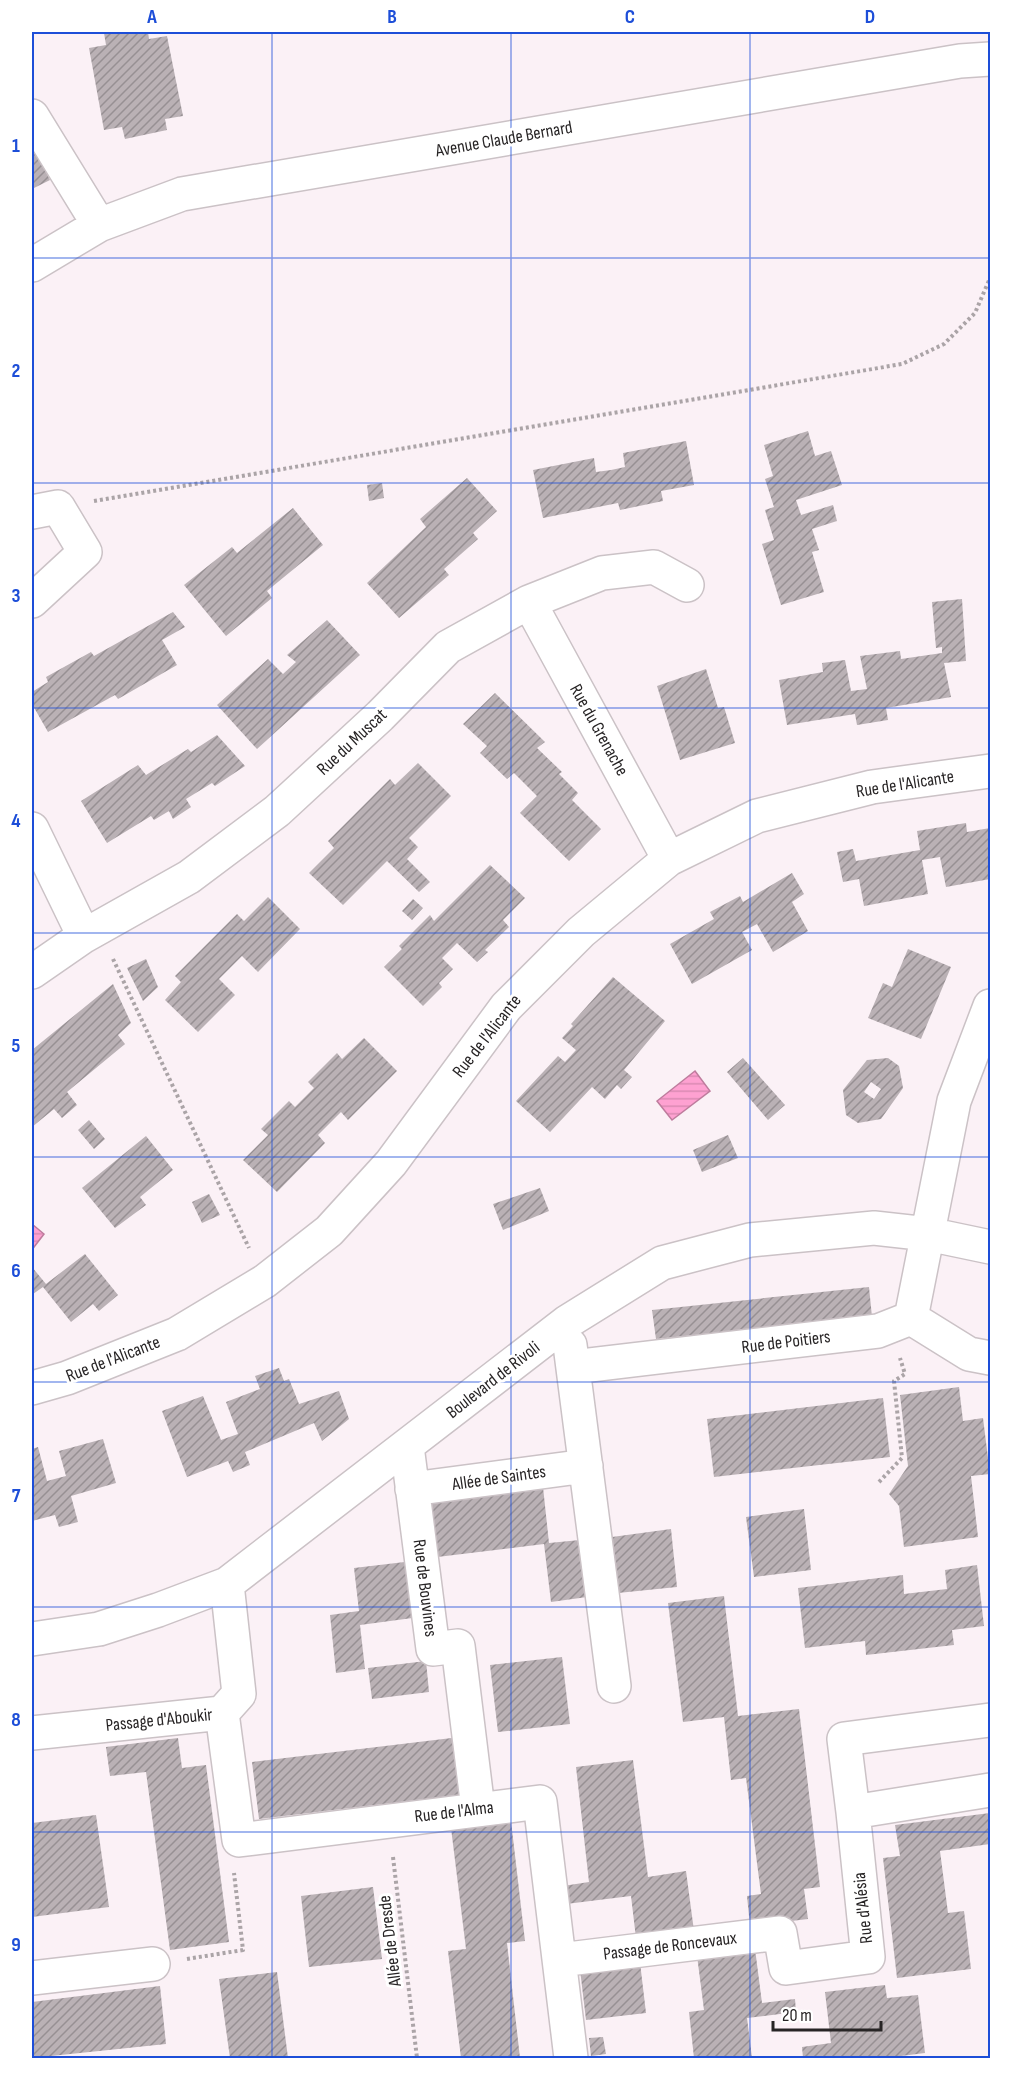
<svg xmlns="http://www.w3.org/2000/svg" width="1022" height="2090" font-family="'Sofia Sans Condensed',sans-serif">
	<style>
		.water { fill: url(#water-rules); stroke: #be7c9d; stroke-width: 1.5 }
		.building { fill: url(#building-hatch); fill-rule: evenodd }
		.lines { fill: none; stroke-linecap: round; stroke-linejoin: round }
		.minor-casing { stroke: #cbc2c6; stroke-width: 36 }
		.path { stroke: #aba4a7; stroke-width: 4; stroke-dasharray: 3 3; stroke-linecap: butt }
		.minor { stroke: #fff; stroke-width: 33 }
		.grid { fill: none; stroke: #1d4ed8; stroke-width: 1.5; stroke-opacity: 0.55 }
		.labels { text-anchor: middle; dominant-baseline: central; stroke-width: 6; stroke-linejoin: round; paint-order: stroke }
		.street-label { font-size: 18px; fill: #272425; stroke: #fff }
		.neatline { fill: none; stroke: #1d4ed8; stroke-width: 2 }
		.grid-label { font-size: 20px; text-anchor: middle; font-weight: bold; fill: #1d4ed8 }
	</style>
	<defs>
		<pattern id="water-rules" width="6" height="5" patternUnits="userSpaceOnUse" patternTransform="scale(1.5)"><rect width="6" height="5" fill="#fea1d1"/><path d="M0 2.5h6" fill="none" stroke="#da8ab3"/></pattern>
		<pattern id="building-hatch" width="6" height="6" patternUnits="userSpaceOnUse" patternTransform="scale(1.5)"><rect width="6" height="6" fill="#bab1b5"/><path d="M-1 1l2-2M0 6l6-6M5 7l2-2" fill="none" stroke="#979093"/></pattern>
	</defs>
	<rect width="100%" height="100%" fill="#fbf1f6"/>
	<path class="water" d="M695,1071l15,20 -38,29 -15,-19z
		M32,1224l12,10 -10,13 -2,-2z"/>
	<path class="building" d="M115,32h33l1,7 18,-3 16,80 -18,3 2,11 -42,9 -3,-12 -18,3 -15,-82 17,-3 -2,-12z
		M32,143l18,37 -18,9z
		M808,431l7,25 16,-5 11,34 -46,15 5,15 32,-10 4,16 -25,8 7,21 -7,2 12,40 -43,13 -19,-61 12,-4 -9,-30 9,-3 -9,-28 8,-3 -9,-31z
		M686,441l8,44 -33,6 2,10 -43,9 -2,-7 -75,15 -10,-48 61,-12 2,14 15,-2 14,-3 -2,-14z
		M467,478l30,33 -24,22 5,6 -34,30 5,6 -50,43 -32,-35 59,-56 -6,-8z
		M382,483l2,15 -15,3 -2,-16z
		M293,508l30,37 -56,46 5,7 -46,38 -42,-51 48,-38 5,6z
		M962,599l4,62 -22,2 7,34 -65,11 2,12 -31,5 -2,-11 -68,11 -8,-45 44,-8 -1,-9 23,-3 6,31 16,-2 -7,-33 40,-5 1,8 41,-6v-6l-6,1 -4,-46z
		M173,612l12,15 -23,13 15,25 -59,34 -3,-4 -67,37 -16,-28v-12l16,-10 -2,-5 45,-25 3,4z
		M327,620l33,35 -103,94 -40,-44 51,-46 15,15 13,-12 -9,-7z
		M706,669l12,39 6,-1 11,36 -55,17 -23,-74z
		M495,693l50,49 -8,6 25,24 -3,2 19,19 -6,7 29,29 -32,32 -49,-48 17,-17 -23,-23 -7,6 -27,-26 7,-7 -24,-22z
		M217,735l28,31 -30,20 -3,-3 -26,16 5,8 -18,12 -4,-8 -15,9 -3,-4 -44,27 -26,-42 57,-36 8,10 42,-26 3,3z
		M418,763l33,33 -42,42 9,9 -11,12 23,23 -11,10 -32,-31 -44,44 -34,-32 25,-25 -6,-7 62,-62 5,6z
		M966,823l1,9 23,-4v51l-44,8 -6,-30 -18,3 6,34 -64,12 -5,-27 -16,3 -6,-30 16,-3 3,12 64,-11 -3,-19z
		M490,865l35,33 -22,22 6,7 -24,23 3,2 -11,10 -20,-19 -15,15 11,11 -14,14 3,4 -19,19 -39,-39 18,-18 -3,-3 31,-31 4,6z
		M792,873l12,21 -12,8 16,29 -35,21 -16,-28 -15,8 10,18 -60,34 -22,-40 44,-25 -4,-7 30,-16 3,6z
		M268,897l32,32 -42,43 -16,-16 -23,23 16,16 -37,37 -33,-32 16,-18 -6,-6 62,-62 7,7z
		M413,899l10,9 -11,12 -10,-9z
		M908,949l43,18 -30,72 -53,-21 15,-35 9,4z
		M146,959l12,28 -15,14 -16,-33z
		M613,977l52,44 -41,49 8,7 -11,12 -4,-4 -12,14 -13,-12 -42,45 -34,-31 42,-45 7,6 11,-12 -14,-12 11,-12 -2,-2z
		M113,984l18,39 -13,12 7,9 -58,48 10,13 -15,13 -8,-9 -22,18v-72l2,-2 -2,-3z
		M364,1038l33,33 -49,49 -7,-8 -23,23 7,8 -48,49 -34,-32 25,-25 -7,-6 28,-28 6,6 19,-19 -6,-6 29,-29 5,6z
		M743,1058l42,47 -17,15 -41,-48z
		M888,1058l11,8 4,22 -22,31 -23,4 -12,-8 -3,-25 24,-30zM871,1082l10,7 -7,10 -10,-7z
		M89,1120l16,19 -11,10 -16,-19z
		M728,1135l10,23 -36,14 -9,-22z
		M146,1136l27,34 -33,27 6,8 -31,23 -33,-40z
		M540,1188l9,23 -46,19 -10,-26z
		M209,1194l11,21 -18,8 -10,-21z
		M85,1254l33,41 -19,16 -6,-7 -22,18 -28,-35 -10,7 -1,-2v-25l14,17z
		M869,1287l3,30 -216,22 -4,-29z
		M279,1368l5,13 5,-2 10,25 40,-13 10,28 -27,22 -8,-18 -69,29 5,13 -17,7 -5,-11 -41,16 -25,-66 41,-15 18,44 17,-6 -12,-32 34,-13 -5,-13z
		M959,1387l4,34 20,-3 7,56 -19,2 7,61 -74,10 -5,-41 -10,-12 19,-28 -8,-71z
		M883,1398l7,59 -176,20 -7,-58z
		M103,1439l13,44 -45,13 7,26 -19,5 -4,-12 -23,6v-72l6,-2 9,34 19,-5 -7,-25z
		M543,1487l6,56 31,-3 7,57 -36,5 -7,-58 -115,14 -7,-58z
		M804,1509l7,61 -57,7 -8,-60z
		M671,1529l6,58 -59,6 -6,-56z
		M413,1561l7,56 -60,8 5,44 -29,4 -6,-58 29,-4 -5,-43z
		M977,1565l7,61 -32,4 2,15 -88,10 -1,-14 -60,7 -7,-60 105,-13 1,19 43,-5 -2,-19z
		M724,1596l14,120 61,-7 21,178 -16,2 4,30 -58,7 -3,-30 14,-2 -15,-116 -15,2 -7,-63 -41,5 -15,-119z
		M562,1657l8,67 -72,8 -8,-67z
		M426,1661l3,31 -57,7 -4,-31z
		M460,1737l7,57 -208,25 -7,-57z
		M178,1738l4,30 24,-3 23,177 -59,8 -24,-178 -36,4 -4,-29z
		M633,1760l15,117 38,-6 8,60 -58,7 -5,-42 -65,8 -3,-18 26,-4 -13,-115z
		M990,1813v31l-50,7 8,62 16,-2 7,58 -74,9 -14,-120 17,-2 -5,-31z
		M96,1815l13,92 -77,10v-94z
		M511,1821l14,120 -18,2 13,115h-59l-13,-107 18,-2 -15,-121z
		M373,1887l9,72 -73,8 -8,-71z
		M754,1941l8,62 33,-4 1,13 -49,6 5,40h-58l-5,-46 15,-2 -8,-62z
		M639,1954l7,59 -60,7 -7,-59z
		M277,1972l11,86h-58l-11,-79z
		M885,1985l2,13 31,-3 7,58 -32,4 1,1h-91l-1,-11 29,-4 -6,-51z
		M160,1986l6,58 -134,14v-56z
		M603,2037l3,17 -15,2 -2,-18z"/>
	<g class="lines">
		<defs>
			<path id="minor" d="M32,116l67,109
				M32,265l67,-40 83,-31 778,-133 30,-2
				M32,512l26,-5 27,45 -53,49
				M529,602l140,257
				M32,829l52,107
				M32,972l52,-36 105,-59 88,-66 103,-95 68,-69 81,-45 73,-29 52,-6 33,18
				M911,1318l58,36 21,4
				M570,1345l44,341
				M573,1367l305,-36 33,-13 43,-217 36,-95
				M32,1388l35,-10 110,-44 88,-53 64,-50 62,-68 115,-156 75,-75 88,-73 88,-43 115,-29 118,-16
				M407,1446l26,203 25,-3 20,163
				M412,1489l174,-23
				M32,1639l67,-10 59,-19 69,-26 340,-262 95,-59 88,-23 124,-12 54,6 62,13
				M222,1713l17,127 301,-38 31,256
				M990,1720l-146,19 9,73 137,-22
				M32,1733l190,-20 17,-19 -12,-110
				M560,1960l220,-27 6,35 82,-11 -15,-145
				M32,1978l121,-14"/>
		</defs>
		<use href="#minor" class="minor-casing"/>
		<path class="path" d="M94,501l808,-137 42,-20 31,-31 15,-35
			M113,959l136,289
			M879,1482l23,-24 -8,-77 11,-7 -5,-16
			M393,1857l24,201
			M187,1959l56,-9 -9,-77"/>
		<use href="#minor" class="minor"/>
	</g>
	<path class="grid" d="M272,32v2026M511,32v2026M750,32v2026M32,258h958M32,483h958M32,708h958M32,933h958M32,1157h958M32,1382h958M32,1607h958M32,1832h958"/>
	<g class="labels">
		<g class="street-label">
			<text transform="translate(504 139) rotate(-10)">Avenue Claude Bernard</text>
			<text transform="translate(599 730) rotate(61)">Rue du Grenache</text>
			<text transform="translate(352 742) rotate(-43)">Rue du Muscat</text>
			<text transform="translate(905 784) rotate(-9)">Rue de l'Alicante</text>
			<text transform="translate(487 1036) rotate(-52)">Rue de l'Alicante</text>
			<text transform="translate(786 1342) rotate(-7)">Rue de Poitiers</text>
			<text transform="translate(113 1359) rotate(-21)">Rue de l'Alicante</text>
			<text transform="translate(493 1380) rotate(-38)">Boulevard de Rivoli</text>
			<text transform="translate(499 1478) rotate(-8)">Allée de Saintes</text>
			<text transform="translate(425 1588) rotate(83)">Rue de Bouvines</text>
			<text transform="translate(159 1720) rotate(-6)">Passage d'Aboukir</text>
			<text transform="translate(454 1812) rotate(-7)">Rue de l'Alma</text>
			<text transform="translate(863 1908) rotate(-96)">Rue d'Alésia</text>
			<text transform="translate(390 1941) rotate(-97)">Allée de Dresde</text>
			<text transform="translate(670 1946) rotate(-7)">Passage de Roncevaux</text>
		</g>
	</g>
	<rect width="1022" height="2090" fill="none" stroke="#ffffff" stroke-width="66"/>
	<path d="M773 2021v9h108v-9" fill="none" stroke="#272425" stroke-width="3"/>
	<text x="782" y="2021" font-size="18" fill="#272425" stroke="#ffffff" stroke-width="4.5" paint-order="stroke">20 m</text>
	<rect x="33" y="33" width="956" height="2024" class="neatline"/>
	<g class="grid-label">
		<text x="152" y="23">A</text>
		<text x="392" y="23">B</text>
		<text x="630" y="23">C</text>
		<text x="870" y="23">D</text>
		<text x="16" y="152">1</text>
		<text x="16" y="377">2</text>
		<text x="16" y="602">3</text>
		<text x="16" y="827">4</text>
		<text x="16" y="1052">5</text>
		<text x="16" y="1277">6</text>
		<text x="16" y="1502">7</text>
		<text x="16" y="1726">8</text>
		<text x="16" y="1951">9</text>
	</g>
</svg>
